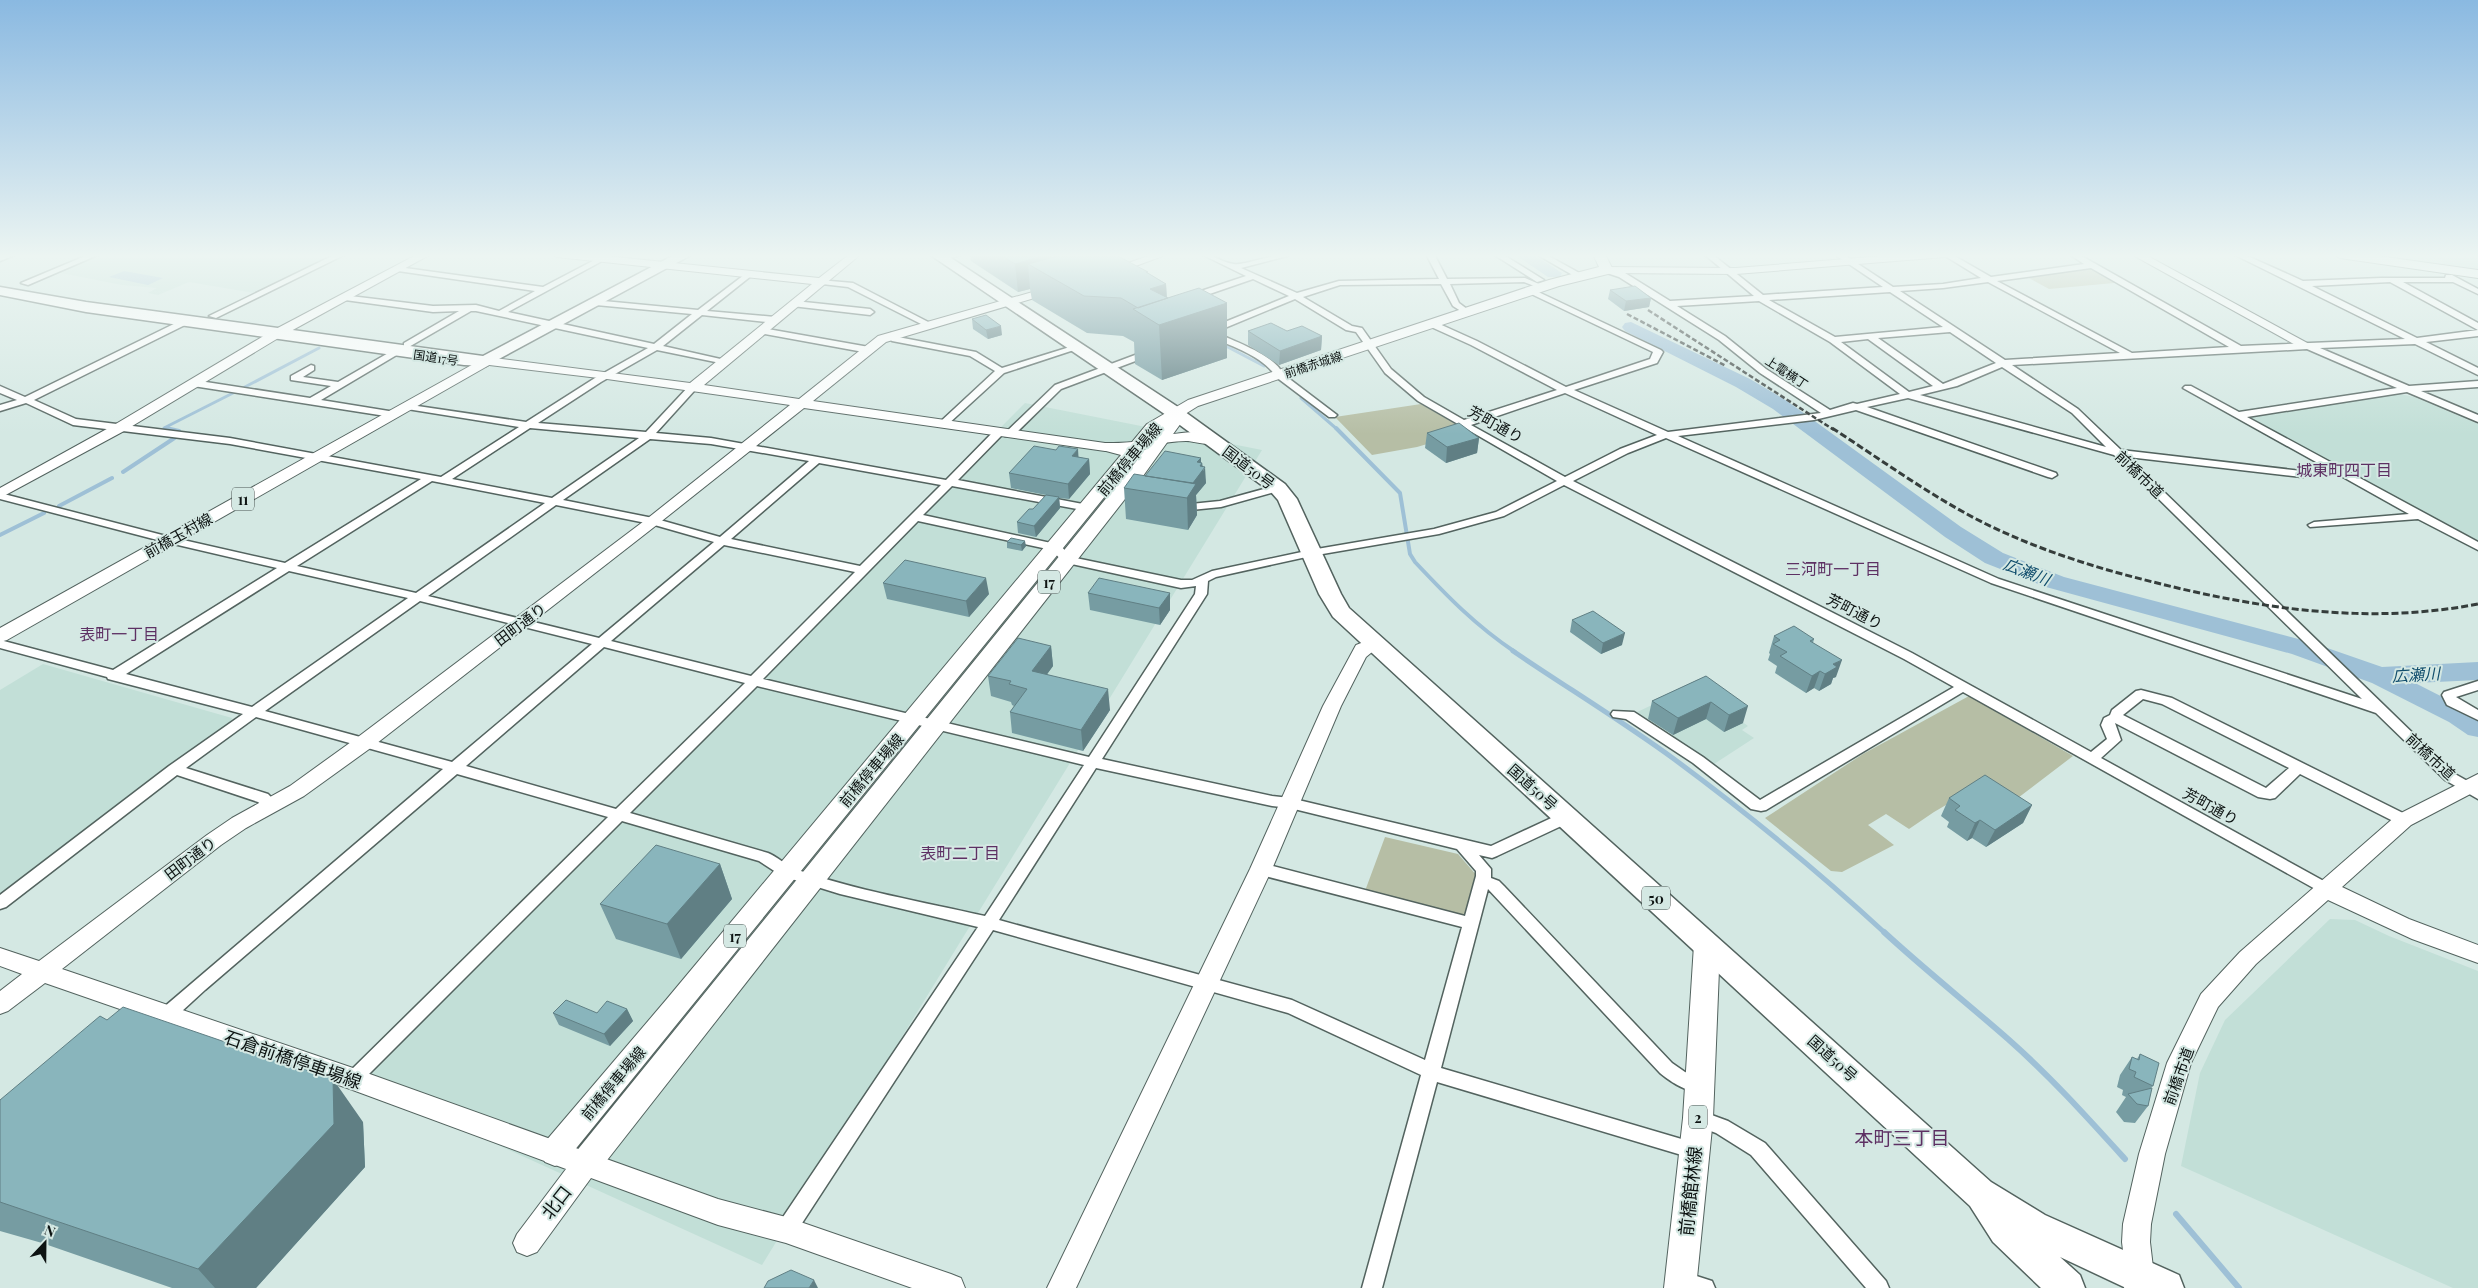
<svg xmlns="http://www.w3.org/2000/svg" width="2478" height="1288" font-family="'Playfair Display','Noto Sans JP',serif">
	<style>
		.built { fill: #c2dfd7 }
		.green { fill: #b6bea5 }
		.water { fill: #9ec0d6 }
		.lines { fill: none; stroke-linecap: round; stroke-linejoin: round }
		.stream-far3 { stroke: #9ec0d6; stroke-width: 3 }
		.stream-far2 { stroke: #9ec0d6; stroke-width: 4 }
		.stream-far1 { stroke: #9ec0d6; stroke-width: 5 }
		.stream { stroke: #9ec0d6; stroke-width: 6 }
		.river { fill: #9ec0d6; fill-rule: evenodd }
		.street-casing { stroke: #53635f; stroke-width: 3 }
		.secondary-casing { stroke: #53635f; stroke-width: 2 }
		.primary-casing { stroke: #53635f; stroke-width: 2 }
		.highway-casing { stroke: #53635f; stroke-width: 3 }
		.street { fill: #fff; fill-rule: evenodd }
		.secondary { fill: #fff; fill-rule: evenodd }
		.primary { fill: #fff; fill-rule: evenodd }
		.highway { fill: #fff; fill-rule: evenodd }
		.rail-far1 { stroke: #353d3b; stroke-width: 2.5; stroke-dasharray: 5 2.5; stroke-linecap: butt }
		.rail { stroke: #353d3b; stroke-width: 3; stroke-dasharray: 7 3; stroke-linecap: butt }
		.wall { fill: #769ca2 }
		.shaded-wall { fill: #607f84 }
		.building { fill: #89b5bc; stroke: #607f84 }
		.labels { text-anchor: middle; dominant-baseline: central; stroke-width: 4; stroke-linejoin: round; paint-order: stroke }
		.far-street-label { font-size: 12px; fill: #0d1312; stroke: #d4e8e3 }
		.shield { fill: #d4e8e3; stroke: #495351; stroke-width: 1 }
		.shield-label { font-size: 14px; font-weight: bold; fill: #0d1312 }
		.street-label { font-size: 15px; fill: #0d1312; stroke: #d4e8e3 }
		.neighbourhood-label { font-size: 16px; fill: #5d3063; stroke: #d4e8e3 }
		.water-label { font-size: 16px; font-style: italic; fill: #104d6c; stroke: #d4e8e3 }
		.near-street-label { font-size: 18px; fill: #0d1312; stroke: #d4e8e3 }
		.near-neighbourhood-label { font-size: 19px; fill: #5d3063; stroke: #d4e8e3 }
	</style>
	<rect width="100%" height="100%" fill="#d4e8e3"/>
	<path class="built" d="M102,254h236l-84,39 -65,-11 -31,13 -10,-2 9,-5 -35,-3 -66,-13z
		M2423,254h55v15l-34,-5 -5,-8z
		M2400,394l14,3 64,27v118l-227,-123 -1,-3z
		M1025,403l237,47 -500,815 -409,-186z
		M43,664l189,54 -2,8 -230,170v-206z
		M1692,686l56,40 -6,4 12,8 -43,28 -78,-52z
		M2330,919l25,1 34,16 89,35v317h-25l-272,-122 19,-93 25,-53z"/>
	<path class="green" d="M2087,268h6l22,13 -1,2 -65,6 -22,-12z
		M1421,404l36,21 -6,12 -34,10 -45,8 -37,-38z
		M1969,696l104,60 -67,51 -31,-19 -41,24 -25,17 -23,-15 -18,11 26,20 -52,27 -11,-1 -66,-53 98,-64z
		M1385,837l73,17 20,23 -10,35 -8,4 -95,-25z"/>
	<path class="water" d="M124,271l39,7 -15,7 -39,-8z"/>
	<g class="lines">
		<path class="stream-far3" d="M1224,345l40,21
			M243,388l76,-40
			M1301,398l37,32
			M173,430l-9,-2 71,-36"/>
		<path class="stream-far2" d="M166,428l13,3
			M1336,428l64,65 10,61 5,8c32,34 60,63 100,90
			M123,472l53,-35
			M59,506l53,-28
			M0,535l44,-22"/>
		<path class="stream-far1" d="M1513,651c53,36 109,70 161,108 73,54 144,112 211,174"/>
		<path class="stream" d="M1884,932c40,37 83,71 124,107 42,37 79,78 117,120
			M2176,1214l63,74"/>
		<path class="river" d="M1514,254h19l29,19 -2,4h-12z
			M1631,322l119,57 37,22 174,126 42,26 61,24 246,65 72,25 96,-5v18l-63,3 63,32v22l-10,-2 -19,-13 -77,-39 -80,-29 -246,-67 -61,-24 -40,-26 -172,-128 -37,-22 -111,-56 -3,-4 3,-4z"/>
		<defs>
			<path id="street" d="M7,254h10l-17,7v-5z
				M90,254h10l-72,31 -7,-2z
				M336,254h10l-130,64 -7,-2z
				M606,254h9l-107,58 146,32 38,-30 -96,-9 -4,-3 1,-2 105,10 50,-38h3v4l-44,35 68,6 4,3 -4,3 -73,-8 -39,31 62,14v4l-68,-14 -56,32 -63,41 108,9 43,-46h6v4l-39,43 55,5 235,42 49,-50h8v4l-45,46 130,25 4,1 1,2 -1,2 -4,1 -136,-25 -29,29 137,30 11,12 110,23h11l20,-9 99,-21 123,-21 62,-17 61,-31 -139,-80 -33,-28 -29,-41 -10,-2 -51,-31 -80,33c18,9 60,23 68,42l54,41 -2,2h-6l-53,-40c-12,-21 -46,-31 -67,-41l1,-8 79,-32 -36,-17 -58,20h-6v-4l57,-19 -45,-22c13,0 21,9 33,10 10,2 38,-10 54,-10l-1,2 -46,12 56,25 42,-12 100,-2 -13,-25h8l13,25 78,-1 21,9 -4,2 -18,-7 -74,2 9,19 12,9 -4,3 -14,-9 -12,-22 -101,1 -37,12 49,29 10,2 29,41 33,28 40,23 93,-30 -86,-45 -42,-19v-4h6l42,19 89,46 84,-28 3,-7 -128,-61 7,-2 129,61 2,2 -6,11 -83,27 94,42 153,-19 -61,-40 -41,-33 -100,-63 -15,-5v-4l21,5 45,28 84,-5 -50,-42h8l51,41 120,-8 -49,-33h9l50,33 50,-3 38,-6 -39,-24h9l40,23 93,-13 -15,-10h9l163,92 164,-7 -172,-85h10l60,27 78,-3h64l1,-3h6l26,14v5l-25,-12h-50l75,41v7l-88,-48 -78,4 105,52 61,-8v6l-52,6 52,26v7l-63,-31 -95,4 89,38 69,-5v6l-57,4 57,24v7l-71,-30 -160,25 231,125v8l-60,-31 -108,8 -2,-2 6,-3 95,-8 -75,-42 -32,5 -174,-20 327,317 23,13v12l-33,-19 -69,-67 -385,-130 -325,-145 -38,15 -55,28 339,172 179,99 16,-13 -6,-14 3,-7 6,-3 2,-5 24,-19 5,-1 31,8 237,118 2,4 -2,4h-10l-99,-50 -25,24 -5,1 -12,-2 -143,-74 6,17 -20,18 230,127 3,4 -3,4 -5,2 -363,-203 -197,118 -5,1 -10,-2 -58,-46 -67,-44 -13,-2 -2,-3 2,-3 21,1 69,45 57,43 194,-113 -50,-28 -340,-174 -60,31 -65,18 -128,22 -95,21 -8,4 -1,13 -105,165 170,37 18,2 201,48 71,-33h10l2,4 -2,4 -75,35 -5,2 -13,-3 12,14v9l8,3 5,5 168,177 13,9 21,8 3,5 -3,5c-15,6 -35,-8 -46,-17l-172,-184 -47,179 254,75 7,2 2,6 -2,6 -7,2 -258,-77 -55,206h-20l59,-213 -133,-62 -295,-83 -200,307 -7,2 -7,-2 -3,-7 3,-7 199,-296 -138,-33 -58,-18 -23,-15 -137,-40 -263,263 -6,3 -6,-3 -3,-5 3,-5 261,-257 -151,-43 -252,216 -36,33 -6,2 -6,-2 -2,-5 2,-5 286,-244 -187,-52 -70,51 82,26 11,11 -2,4h-10l-9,-7 -81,-27 -171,132 -6,2v-14l169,-129 74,-52 -135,-35 -1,-2 -107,-29v-8l113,30 164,-102 -112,-26 -165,-43v-6l170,44 115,26 136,-84 -191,-35 -157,-19 -47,-22 -26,8v-6l17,-5 -17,-7v-7l25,11 161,-79 3,1v4l-155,77 42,19 154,19 211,39 78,-50 -112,-18 -3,-1v-4l122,18 69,-44 53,-30 -172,-37h-5l-64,37 -3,-1v-4l55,-32 -26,1 -88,-12 -4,-3 1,-2 91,11 43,-1 23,6 36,-20 -137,-20 -4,-2 4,-2 145,20zM2091,268l138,79 -97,6 -135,-72zM1988,282l132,71 -115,7 -105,-69 43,-3zM1890,292l53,35 -108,10 -66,-37zM1759,301l71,41 70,52 -43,10 -4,-1 -23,7 -64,-41 -41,-33 -48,-30zM1950,332l46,31 -53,21 -65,-46zM1868,339l65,47 -24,6 -68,-50zM2307,349l90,39 -158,24 -48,-26h-6l-2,2 142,79 -23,4 -181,-21 -43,-41 -66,-44zM2002,367l70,46 34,34 -186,-52 37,-9zM1565,393l92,42 -37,14 -55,28 -94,-52zM1908,398l206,57 248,244 -363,-120 -321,-143 136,-16 42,-10 192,67 4,1 5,-3 -1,-2 -189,-66zM530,428l109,10 -87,60 -100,-19zM650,439l61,5 98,17 -89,76 -67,-19 -90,-18zM819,463l122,22 -81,81 -129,-27zM432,481l113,22 -129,90 -119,-27zM556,505l95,19 63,18 -115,96 -171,-42zM918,521l134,29 11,12 4,1 114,25 15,-2 -1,8 -106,163 -326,-78zM724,545l131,27 -104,104 -140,-35zM289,571l119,27 -156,109 -126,-33zM420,601l172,43 -140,118 -187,-51zM604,647l141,36 -129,126 -150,-43zM757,686l327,79 -99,151c-62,-14 -131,-26 -190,-47 -10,-4 -17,-12 -27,-16l-138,-40zM2143,699l19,5 127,64 -23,20 -143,-73zM1096,768l176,38 18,2 167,41 19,22v5l-11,40 -204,-53 -5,2 -3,4 3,4 5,2 201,52 -37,133 -133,-60 -293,-80z
				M951,254h13l-21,6 -4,-2z
				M1493,254h9l42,26 -7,2z
				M1536,254h9l38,21 -7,2z
				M819,280l34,3 81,42 -7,2 -79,-40 -26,-3h-3z
				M795,301l75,8 4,3 -4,3 -78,-9 -1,-2z
				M762,328l107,19 4,3 -4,3 -110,-20 -1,-2z
				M891,333l7,4 78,15 26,16 71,-22 7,2 -76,25 -58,53h-6v-4l55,-51 -25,-15 -78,-15 -5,-5z
				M397,348l5,3 -2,2 -79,47 74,12 2,2 -5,3 -199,-31 -5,-3 5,-3 117,18 21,-12 -40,-6v-4l20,-11 3,1v4l-11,7 35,5z
				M1151,349l5,3 -2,2 -93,35 -48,47h-8l-1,-2 51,-49z
				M1278,485l5,3 -1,2 -61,17 -40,4 -5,-3 5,-3 39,-4z
				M2478,681v9l-22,7 22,13v10l-31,-15 -5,-10 2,-3z
				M1698,1110l30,11 37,22 121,138 3,7h-23l-115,-133 -35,-22 -24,-9 -3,-6 3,-6z
				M1681,1271l31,10 3,7h-41l-3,-7 3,-7z"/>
			<path id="secondary" d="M418,254h13l-151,83 -156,94 -124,67v-10l114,-63 158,-94z
				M552,254h34l233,24 31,-24h11l-157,131 95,14 79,-63 172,-49h8v4l-172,51 -73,59 292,42c9,0 18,0 27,-1 19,-3 74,-19 87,-2 -6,8 -24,1 -33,1 -27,0 -53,11 -81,10l-301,-43 -146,116 -286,223 -68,49 -58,32 -25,17 -159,124 291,99 365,131 68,18 165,57 10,4 4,10h-53l-126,-45 -68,-18 -127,-47 -54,74 -10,4 -10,-4 -4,-9 4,-9 49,-65 -216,-80 -305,-106 -37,28 -8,3v-23l22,-17 -22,-8v-18l39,13 168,-126 25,-17 58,-32 68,-49 290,-219 142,-113 -183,-26 -126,-15 -1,-3 6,-4 204,26 122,-99 -255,-27z
				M1153,254h15l-54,20h-8l-2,-2z
				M1907,254h42l-5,3 -208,17 -129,-1 -6,-3 6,-3 129,1z
				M2131,254h13l167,91 -6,4 -4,-1z
				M1374,638l6,1 3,4 -17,14 -25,49 -69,163 -196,419h-29l203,-419 73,-163 33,-61z
				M2478,774v16l-67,35 -69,62 67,32 69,26v18l-66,-24 -84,-39 -72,64 -38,43 -27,56 -26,91 -14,70 -1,18 4,34 -2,12h-28l2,-12 -4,-34 1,-18 16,-70 28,-91 34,-69 39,-42 157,-137z"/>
			<path id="primary" d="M1593,254h12l8,16 -1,3 -53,13 -361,120 -16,10 -1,7 -38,53 -546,697 -11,4 -11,-4 -4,-10 4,-10 563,-694 -2,-1 -571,704 -10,4 -10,-4 -5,-10 5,-10 121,-142 455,-545 -15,-4 -2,-3 2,-3 6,-2 16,4 19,-23 41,-24 361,-120 50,-13zM1160,429l-15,21h-2l16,-20z
				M2334,254h30l114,16v8l-138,-20z
				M486,357l5,1 2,3 -2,3 -484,276 -7,2v-14z
				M1707,935l9,3 4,7 -7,173 -17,170h-32l19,-170 11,-173 4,-7z"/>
			<path id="highway" d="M676,254h17l-207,112 -22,-1 -378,-53 -86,-17v-8l86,15 397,54z
				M929,254h16l236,155 104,75 12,15 44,95 8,14 642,574 54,33 134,60 5,13h-58l-66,-31 20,18 5,13h-44l-48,-46 -23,-36 -637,-589 -14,-23 -41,-94 -7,-8 -102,-75z"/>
		</defs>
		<use href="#street" class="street-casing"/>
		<use href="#secondary" class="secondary-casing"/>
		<use href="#primary" class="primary-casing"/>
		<use href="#highway" class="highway-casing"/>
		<use href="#street" class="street"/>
		<use href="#secondary" class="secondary"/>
		<use href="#primary" class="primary"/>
		<use href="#highway" class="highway"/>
		<path class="rail-far1" d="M1648,310l186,120
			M1627,314l99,52"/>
		<path class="rail" d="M1832,428c51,33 100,69 154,96 53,26 110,44 167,58 107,27 216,43 325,22"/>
	</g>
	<path class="wall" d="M970,254h81l1,4 96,14v1l18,11 1,14 60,60 -65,22 -27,-16 -1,-22 -11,-6 -36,-3 -55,-33 -2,-11 -12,3 -47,-31z
		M1610,290l41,8 -2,9 -25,4 -16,-12z
		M972,319l30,16 -14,4 -15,-10z
		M1248,331h39l35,5 -1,14 -42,15 -31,-20z
		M1427,433l52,5 -2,15 -31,10 -21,-15z
		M1078,457l11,2 1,15 -21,25 -10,-1 1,10 -24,29 -18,-4 -1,-11 16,-13 13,-14 -35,-7 -2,-15z
		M1201,463h1l4,20 -10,12 1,20 -9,15 -62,-11 -2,-31 21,-12z
		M1007,542l19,4 -4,5 -15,-3z
		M883,583l106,11 -20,23 -82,-18z
		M1088,593h82v17l-10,15 -70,-15z
		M1572,620l50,25 -21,9 -31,-22z
		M1774,636l40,3 -1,4 23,34 -3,1 -2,6 -12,7 -5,-3 -8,5 -31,-20 2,-7 -9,-6 2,-6 -1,-1z
		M1051,646l2,20 -6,8 63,36 -27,41 -71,-18 -2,-21 4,-6 -2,-1 -1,-3 -20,-6 -3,-20z
		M1706,676l37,47 -19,9 -18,-13 -33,16 -25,-16 4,-18z
		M1949,798l83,7 -9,18 -37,24 -14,-9 -5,3 -20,-14 2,-5 -8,-6z
		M720,864l12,35 -51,60 -65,-20 -16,-35z
		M627,1009l6,12 -23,25 -51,-21 -6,-12h44z
		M2140,1054l13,32 -2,2 -3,18 -13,17 -11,-1 -8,-10 10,-15 -4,-2 1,-5 -6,-3 3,-12 12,-18 5,2z
		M0,1100l363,22 2,45 -109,121h-84l-130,-45 -42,-12z"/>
	<path class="shaded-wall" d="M1050,254h1l2,25 -25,-15 2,25 -12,3 -3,-28z
		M1166,284l1,20 60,-1v55l-65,22 -3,-55 -9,-36z
		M1651,298l-2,9 -25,4 2,-10z
		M1001,326l1,9 -14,4 -2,-9z
		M1322,336l-1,14 -42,15 1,-14z
		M1479,438l-2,15 -31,10 1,-16z
		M1078,449l1,16 -7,-9z
		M1201,458v7l1,-2 1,8 2,-4 1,16 -10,12 1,20 -9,15 -1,-32 10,-36z
		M1089,459l1,15 -21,25 -1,-15z
		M1059,497l1,11 -24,29 -2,-11z
		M1025,541l1,5 -4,5 -1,-6z
		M986,578l3,16 -20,23 -3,-16z
		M1170,593v17l-10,15 -1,-17z
		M1625,633l-3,12 -21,9 2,-11z
		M1051,646l2,20 -18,25 -3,-20z
		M1842,660l-6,17 -3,1 -2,6 -12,7 6,-17 8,-10z
		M1820,671l-6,17 -8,5 6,-17z
		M1108,689l2,21 -27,41 -2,-21z
		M1711,702l-5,17 -33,16 5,-17z
		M1748,706l-5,17 -19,9 5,-17z
		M2032,805l-9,18 -37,24 9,-17z
		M1980,820l-8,18 -5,3 8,-18z
		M720,864l12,35 -51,60 -14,-35z
		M627,1009l6,12 -23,25 -6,-12z
		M333,1079l30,43 2,45 -109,121h-41l-17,-19z
		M814,1280l4,8h-9z"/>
	<path class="building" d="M999,254h51l-35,10z
		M1065,254h49l34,18h-2l20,12 -16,5 18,9 -30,10 -17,-10 -37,-2 -56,-32z
		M1635,286l16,12 -25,3 -16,-11z
		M1199,288l28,15 -68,22 -26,-16z
		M986,315l15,11 -15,4 -14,-11z
		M1271,323l16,8 15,-5 20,10 -42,15 -32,-20z
		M1459,423l20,15 -32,9 -20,-14z
		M1034,446l22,4 3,-4 19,3 -6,7 17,3 -21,25 -59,-11z
		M1165,451l36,7 -4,4 5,1 -2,3 5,1 -12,16 -48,-7z
		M1134,474l62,10 -9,14 -63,-10z
		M1046,495l13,2 -25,29 -17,-4 12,-13h4z
		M1011,538l14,3 -4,4 -14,-3z
		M905,560l81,18 -20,23 -83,-18z
		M1099,578l71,15 -11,15 -71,-15z
		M1593,611l32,22 -22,10 -31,-23z
		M1794,626l20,13 -4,2 32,19 -9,4 4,3 -12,7 -5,-3 -8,5 -32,-20 7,-4 -14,-8 7,-4 -6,-4z
		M1018,638l33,8 -19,25 76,18 -27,41 -71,-18 17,-23 -18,-5 2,-3 -23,-5z
		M1706,676l42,30 -19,9 -18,-13 -33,16 -26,-17z
		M1985,775l47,30 -37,25 -15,-10 -5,3 -20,-13 5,-4 -11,-8z
		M656,845l64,19 -53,60 -67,-20z
		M566,1000l31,13 10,-12 20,8 -23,25 -51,-21z
		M123,1007l210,72 1,45 -136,145 -198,-67v-102l100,-84 7,4z
		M2140,1054l19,9 -6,23 -19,-9 2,-5 -7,-3 3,-12 7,3z
		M2152,1088l-4,18 -11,-2 -9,-10z
		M791,1270l23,10 -5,8h-45l4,-7z"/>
	<linearGradient id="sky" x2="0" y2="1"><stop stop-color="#8ab9e1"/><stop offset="0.59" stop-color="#ecf5f2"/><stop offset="1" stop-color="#ecf5f2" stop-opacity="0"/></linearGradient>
	<rect width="2478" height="434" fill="url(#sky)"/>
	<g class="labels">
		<g class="far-street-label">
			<text transform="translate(436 357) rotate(8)">国道17号</text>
			<text transform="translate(1313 364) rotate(-18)">前橋赤城線</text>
			<text transform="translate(1787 372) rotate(33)">上電横丁</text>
		</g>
		<g class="shield">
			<rect x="232" y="487.5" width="22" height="23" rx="4"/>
			<rect x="1038" y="570.5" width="22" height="23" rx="4"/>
			<rect x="1642" y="886.5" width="28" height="23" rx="4"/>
			<rect x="724" y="924.5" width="22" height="23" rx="4"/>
			<rect x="1689" y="1105.5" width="18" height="23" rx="4"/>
		</g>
		<g class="shield-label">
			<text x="243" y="499">11</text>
			<text x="1049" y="582">17</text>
			<text x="1656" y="898">50</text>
			<text x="735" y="936">17</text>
			<text x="1698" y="1117">2</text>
		</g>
		<g class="street-label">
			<text transform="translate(1496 424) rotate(29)">芳町通り</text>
			<text transform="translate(1129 459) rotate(-50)">前橋停車場線</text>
			<text transform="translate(1249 467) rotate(37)">国道50号</text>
			<text transform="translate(2140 474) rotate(44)">前橋市道</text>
			<text transform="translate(178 535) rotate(-29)">前橋玉村線</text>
			<text transform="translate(1855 611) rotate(27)">芳町通り</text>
			<text transform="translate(520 624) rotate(-37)">田町通り</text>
			<text transform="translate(2431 756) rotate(43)">前橋市道</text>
			<text transform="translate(871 770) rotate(-50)">前橋停車場線</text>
			<text transform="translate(1533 787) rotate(42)">国道50号</text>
			<text transform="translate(2211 806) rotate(29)">芳町通り</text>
			<text transform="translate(190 858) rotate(-37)">田町通り</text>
			<text transform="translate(1833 1058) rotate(42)">国道50号</text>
			<text transform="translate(2178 1076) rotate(-70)">前橋市道</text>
			<text transform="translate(613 1083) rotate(-50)">前橋停車場線</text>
		</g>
		<g class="neighbourhood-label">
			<text x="2344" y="469">城東町四丁目</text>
			<text x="1833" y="568">三河町一丁目</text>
			<text x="119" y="633">表町一丁目</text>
			<text x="960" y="852">表町二丁目</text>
		</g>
		<g class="water-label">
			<text transform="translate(2027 571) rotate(21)">広瀬川</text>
			<text transform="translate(2416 674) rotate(-3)">広瀬川</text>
		</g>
		<g class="near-street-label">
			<text transform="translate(293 1059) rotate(19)">石倉前橋停車場線</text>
			<text transform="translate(1690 1191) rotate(-84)">前橋館林線</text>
			<text transform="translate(556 1202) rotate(-52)">北口</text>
		</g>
		<g class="near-neighbourhood-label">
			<text x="1902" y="1137">本町三丁目</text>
		</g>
	</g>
	<g transform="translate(45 1243) rotate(22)" stroke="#d4e8e3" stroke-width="4" paint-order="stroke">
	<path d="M0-4L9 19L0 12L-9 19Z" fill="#0d1312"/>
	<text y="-8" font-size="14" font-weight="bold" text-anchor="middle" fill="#0d1312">N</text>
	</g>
</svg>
